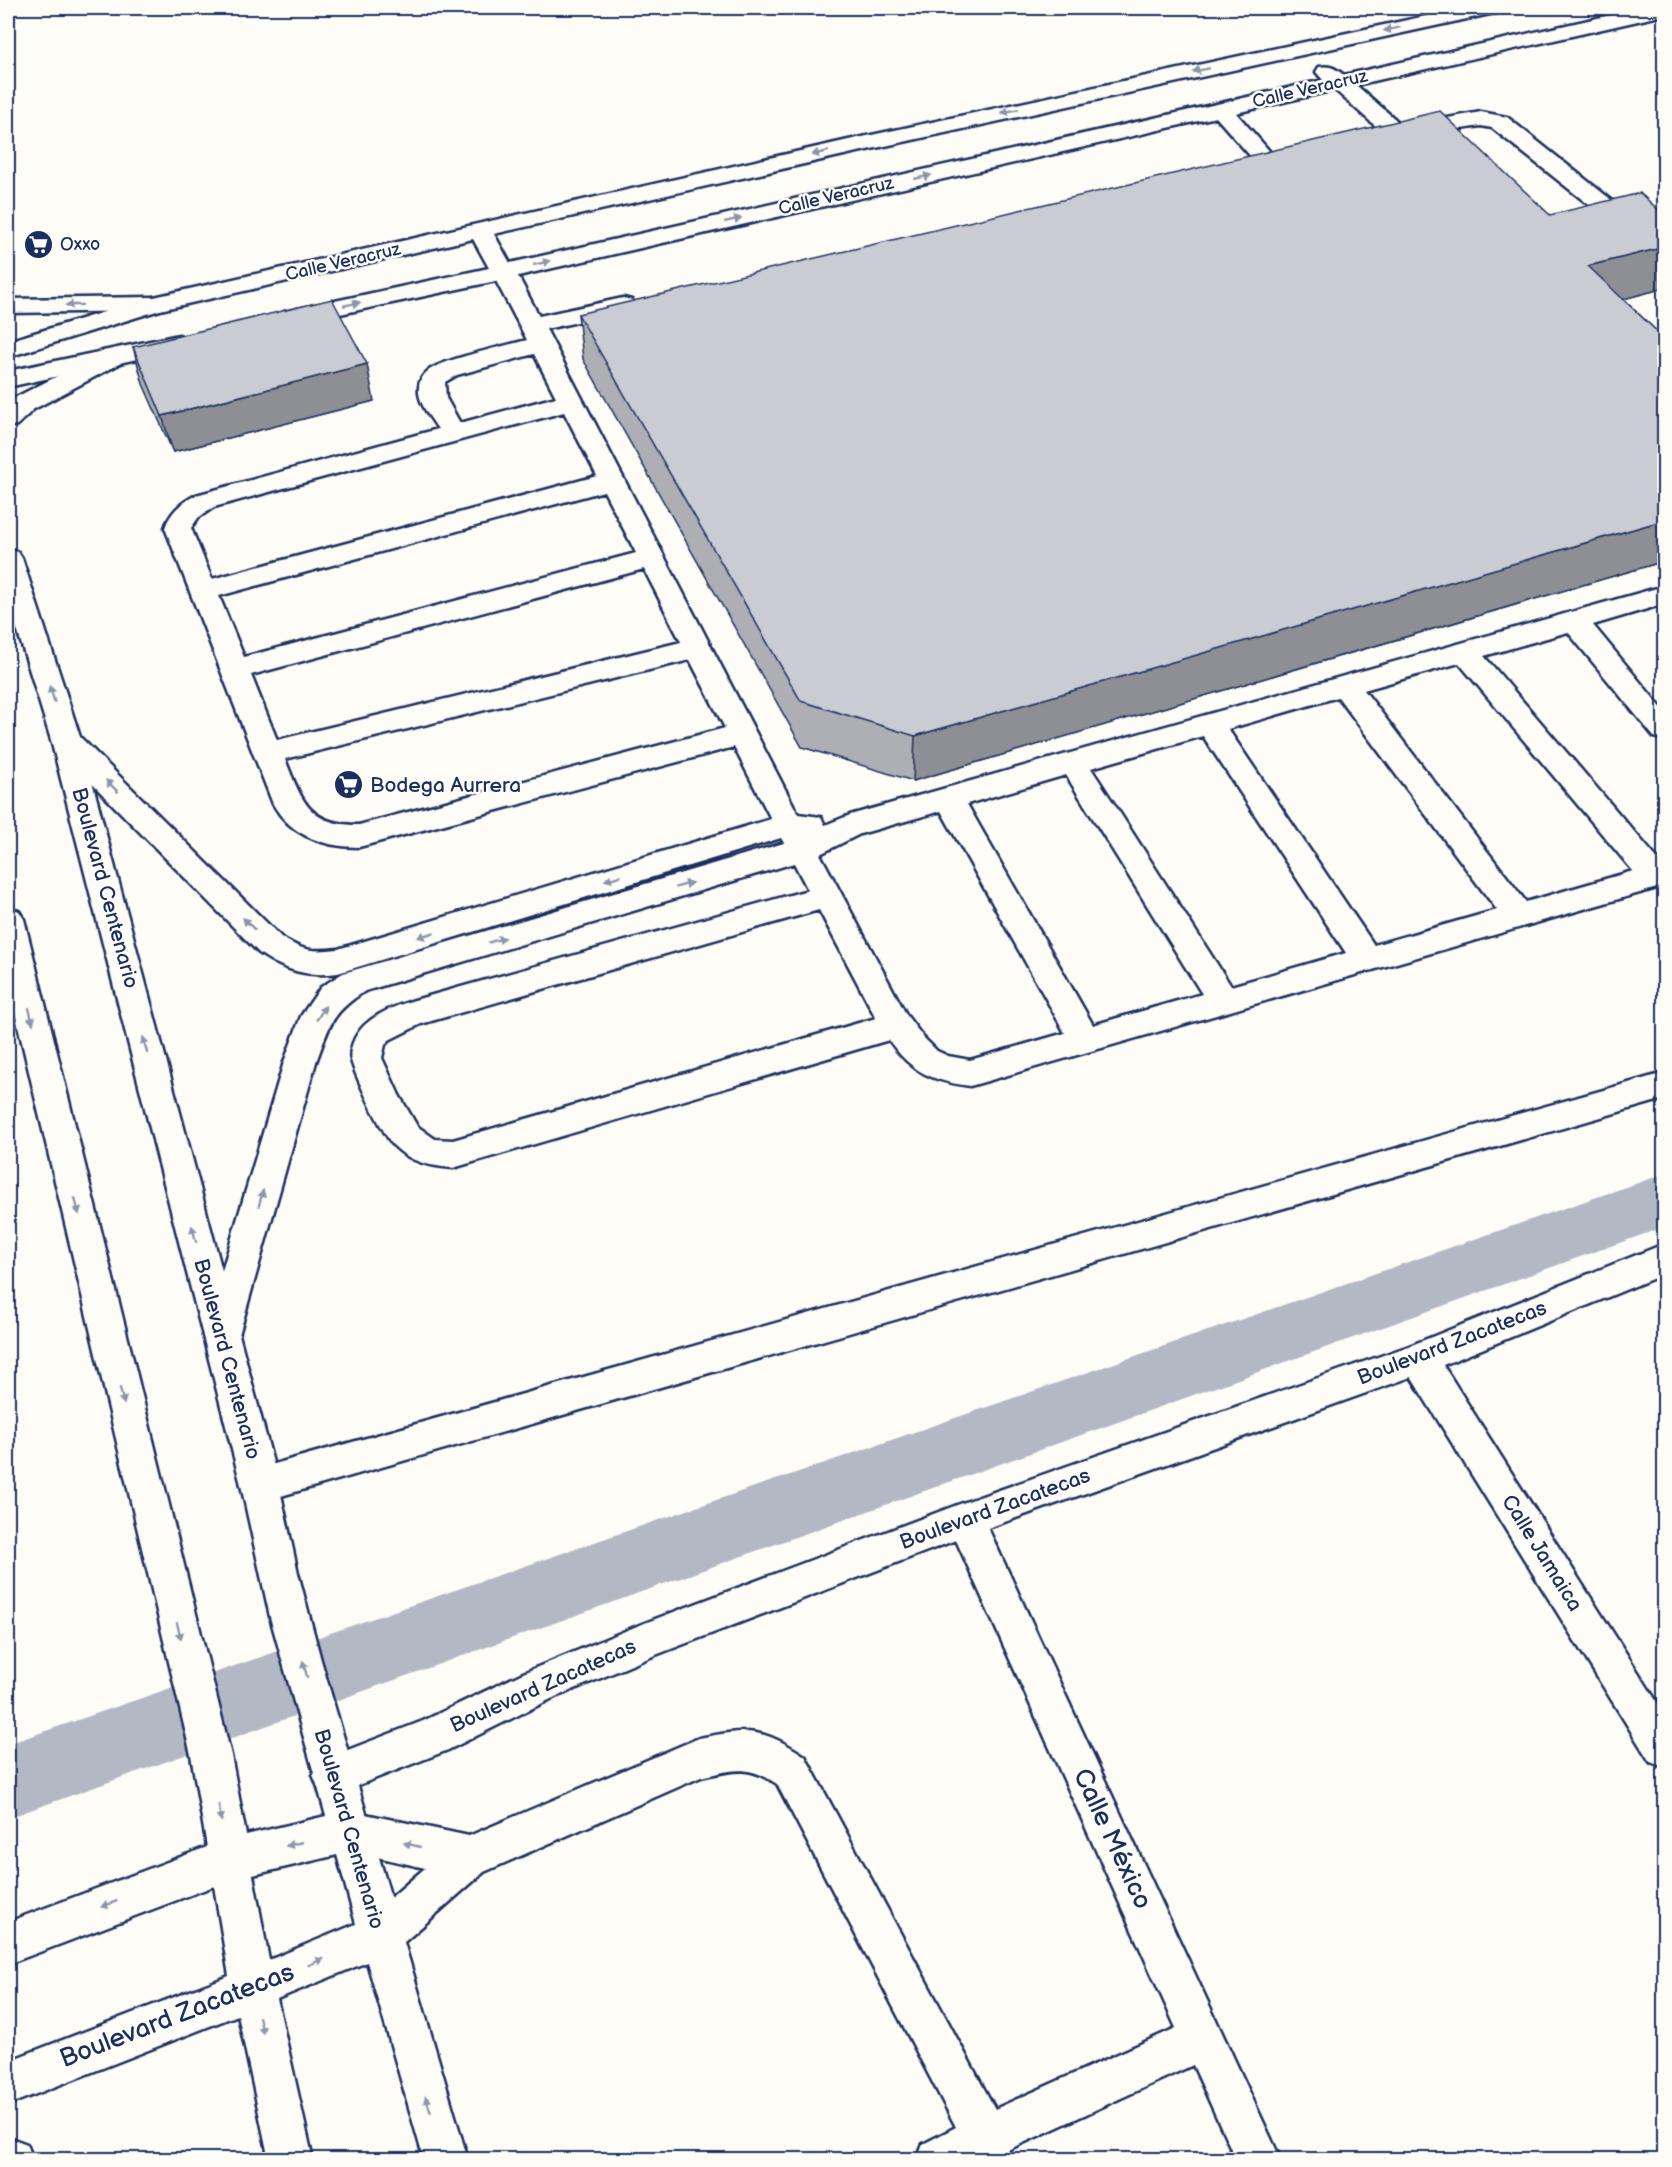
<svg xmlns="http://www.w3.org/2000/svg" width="1672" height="2167" font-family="'Balsamiq Sans',sans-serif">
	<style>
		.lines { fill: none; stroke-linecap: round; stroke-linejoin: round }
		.canal { fill: #b3b8c5; fill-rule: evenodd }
		.minor-casing { stroke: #1b2f5e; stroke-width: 5 }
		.major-casing { stroke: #1b2f5e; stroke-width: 5 }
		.minor { fill: #fdfcf7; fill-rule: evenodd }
		.major { fill: #fdfcf7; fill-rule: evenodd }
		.wall { fill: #adafb5; stroke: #1b2f5e; stroke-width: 1.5 }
		.shaded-wall { fill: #8d8f94; stroke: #1b2f5e; stroke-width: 1.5 }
		.building { fill: #c9ccd3; stroke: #1b2f5e; stroke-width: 1.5 }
		.oneway { fill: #8c96aa }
		.labels { text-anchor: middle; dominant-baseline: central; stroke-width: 5; stroke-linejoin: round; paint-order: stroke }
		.far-street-label { font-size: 18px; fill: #1b2f5e; stroke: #fdfcf7 }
		.far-poi-label { font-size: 18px; fill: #1b2f5e; stroke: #fdfcf7; text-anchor: start }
		.poi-label { font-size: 21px; fill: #1b2f5e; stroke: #fdfcf7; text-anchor: start }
		.street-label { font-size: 21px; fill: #1b2f5e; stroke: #fdfcf7 }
		.near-street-label { font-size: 26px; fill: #1b2f5e; stroke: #fdfcf7 }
	</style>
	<rect width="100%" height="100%" fill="#fdfcf7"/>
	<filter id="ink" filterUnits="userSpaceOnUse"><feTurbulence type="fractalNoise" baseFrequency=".0167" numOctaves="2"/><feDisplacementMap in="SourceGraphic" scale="12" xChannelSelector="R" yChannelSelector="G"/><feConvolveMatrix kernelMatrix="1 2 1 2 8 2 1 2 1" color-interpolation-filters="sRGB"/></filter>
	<g filter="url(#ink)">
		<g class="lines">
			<path class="canal" d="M1664,1174v53l-1656,591v-74z"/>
			<defs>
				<path id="minor" d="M1463,8h38l-3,5 -8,1 -637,139 -359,81 16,29 813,-183 -7,-8 3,-5c11,-2 16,1 25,8l298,-67h22v7l-308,70 47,41 78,-14 26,5 136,108 4,5 -4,5 -8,2 -8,-2 -135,-107 -11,-2 -74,11 -9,4 -8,-2 -55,-49 -99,23 43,49 -3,5 -8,2 -8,-2 -44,-50 -698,159 21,40 84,-18 9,2 3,5 -3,5 -86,19 252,485 23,3 4,8 25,-10 814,-229v18l-71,21 71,86v29l-10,-3 -86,-105 -84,24 177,207h3v23l-694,200c-38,-5 -59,-14 -81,-46l-436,128c-22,-2 -42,-5 -59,-22 -10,-10 -39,-70 -43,-86 -2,-6 1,-16 4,-22 10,-20 35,-30 56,-37l397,-111 -14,-27 -429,128c-35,23 -35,34 -49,71l-77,273 -5,11 -13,4 -13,-4 -5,-11 81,-273 17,-46 20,-29 22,-14 11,-3 430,-127 -3,-5 -443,135c-31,4 -53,-2 -79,-20l-203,-206 -5,-7 5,-7 10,-3 10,3 205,204c22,14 31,15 57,12l433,-130 -37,-72 -375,100c-35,0 -68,-11 -86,-43l-108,-276c5,-16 16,-25 31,-33l242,-66c-7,-11 -21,-27 -19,-42 0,-6 4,-12 9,-16 16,-12 77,-25 99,-31l-31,-59 -203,43 -9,-2 -3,-5 3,-5 9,-2 196,-42 -16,-29 -313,71 -152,47v-16l146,-44 699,-158zM534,354l22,43 -96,26 -14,-25 -1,-16 12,-7zM564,412l33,64 -385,103 -21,-51 7,-10 16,-11zM604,491l32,62 -392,104 -25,-61zM644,569l37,73 -404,98 -26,-65zM690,660l35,68 -366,97c-51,0 -57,-24 -74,-66zM1459,663l174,208 -107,31 -162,-212zM1338,697l159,213 -123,35 -146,-216zM1203,736l143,217 -115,33 -140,-218zM1066,775l136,219 -109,31 -126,-221zM941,811l124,222 -95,27 -22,-4 -11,-5 -14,-14 -16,-21 -87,-162 40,-20zM819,910l57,108 -423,122 -18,-1 -18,-13 -18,-31 -17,-37 3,-13 4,-5 32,-16z
					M179,335l9,3 3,5 -3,5 -180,39v-16z
					M1664,1073v26l-1404,403 -13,-5 -6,-12 6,-12 13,-5z
					M1664,1244v30l-221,91 221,348v54l-14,-5 -239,-385 -423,151 293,632h-45l-43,-95 -207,95h-69l6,-16 33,-17 -179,-343c-30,-20 -43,-14 -76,-7l-217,95 -89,78 -15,6 -15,-6 -6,-15 6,-15 60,-52 -74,-17 -15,-6 -6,-14 6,-14 15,-6 118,25 230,-98c50,-10 63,-10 106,18l190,353 181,-81 -220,-488 -303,116 -102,43 -103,51 -115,45 -14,-6 -6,-14 6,-14 104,-40 100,-48 119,-49 323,-122 444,-156z"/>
				<path id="major" d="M154,297l9,2 3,5 -3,5 -9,2 -146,2v-14z
					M112,350l9,3 4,5 -4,5 -87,46 -17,16 -9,2v-22l8,-8 87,-44z
					M8,549l10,3 4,6 59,182 198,745 19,88 23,87 147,500h-44l-57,-198 -90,37 36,161h-44l-31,-145 -230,90v-44l221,-85 -15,-90 -206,78v-42l199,-75 -16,-92 -183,-772v-76l11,4 5,8 207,836 15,80 80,-19 -56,-199 -29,-132 -190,-745 -43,-140zM337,1855l19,69 -87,36 -16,-85z
					M8,2137l19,7 6,16h-25z"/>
			</defs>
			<use href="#minor" class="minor-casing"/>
			<use href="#major" class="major-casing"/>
			<use href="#minor" class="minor"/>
			<use href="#major" class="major"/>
		</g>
		<path class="wall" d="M1550,215l115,73 -42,11 42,40v222l-752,220 -111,-34 -219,-388 -5,-45z
			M133,347l241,54 -201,51 -30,-68z"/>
		<path class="shaded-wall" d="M1665,247v41l-90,24 13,-46z
			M367,364l7,37 -201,51 -11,-36z
			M1665,520v41l-752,220 2,-45z"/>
		<path class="building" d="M1440,111l110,104 90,-22 25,23v31l-77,19 77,73v181l-750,216 -114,-35 -223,-387z
			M332,299l35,65 -205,52 -29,-69z"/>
		<defs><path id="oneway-solid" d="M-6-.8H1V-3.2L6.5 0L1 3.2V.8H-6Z" transform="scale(1.5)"/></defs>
		<g class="oneway">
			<use href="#oneway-solid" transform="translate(1392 29) rotate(168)"/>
			<use href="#oneway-solid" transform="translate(1201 70) rotate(168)"/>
			<use href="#oneway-solid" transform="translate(1010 111) rotate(168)"/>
			<use href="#oneway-solid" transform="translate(820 153) rotate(167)"/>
			<use href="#oneway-solid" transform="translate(923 177) rotate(-13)"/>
			<use href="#oneway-solid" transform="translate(733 220) rotate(-13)"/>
			<use href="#oneway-solid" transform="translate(542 263) rotate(-13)"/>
			<use href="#oneway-solid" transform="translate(352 304) rotate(-12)"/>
			<use href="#oneway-solid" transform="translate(74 305) rotate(179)"/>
			<use href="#oneway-solid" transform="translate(52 694) rotate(-108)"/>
			<use href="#oneway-solid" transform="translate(112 786) rotate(-135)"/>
			<use href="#oneway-solid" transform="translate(613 878) rotate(163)"/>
			<use href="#oneway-solid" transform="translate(684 885) rotate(-16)"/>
			<use href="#oneway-solid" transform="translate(249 924) rotate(-135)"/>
			<use href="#oneway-solid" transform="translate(426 935) rotate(163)"/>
			<use href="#oneway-solid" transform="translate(497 940) rotate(-16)"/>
			<use href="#oneway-solid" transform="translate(321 1013) rotate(-58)"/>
			<use href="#oneway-solid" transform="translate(31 1016) rotate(76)"/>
			<use href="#oneway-solid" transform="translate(145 1045) rotate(-105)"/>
			<use href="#oneway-solid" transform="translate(261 1198) rotate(-74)"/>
			<use href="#oneway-solid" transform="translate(77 1206) rotate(76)"/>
			<use href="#oneway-solid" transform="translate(194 1234) rotate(-105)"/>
			<use href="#oneway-solid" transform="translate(122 1396) rotate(76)"/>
			<use href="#oneway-solid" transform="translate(179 1631) rotate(76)"/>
			<use href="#oneway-solid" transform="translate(305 1669) rotate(-105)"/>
			<use href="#oneway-solid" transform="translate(220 1813) rotate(81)"/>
			<use href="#oneway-solid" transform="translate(294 1844) rotate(167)"/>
			<use href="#oneway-solid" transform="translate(412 1845) rotate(-167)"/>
			<use href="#oneway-solid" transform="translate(109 1904) rotate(159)"/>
			<use href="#oneway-solid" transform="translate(316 1962) rotate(-23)"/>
			<use href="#oneway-solid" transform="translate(261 2025) rotate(77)"/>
			<use href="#oneway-solid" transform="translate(428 2104) rotate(-108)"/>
		</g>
	</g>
	<defs>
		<symbol id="supermarket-disc" viewBox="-11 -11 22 22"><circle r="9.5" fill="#1b2f5e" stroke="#fdfcf7"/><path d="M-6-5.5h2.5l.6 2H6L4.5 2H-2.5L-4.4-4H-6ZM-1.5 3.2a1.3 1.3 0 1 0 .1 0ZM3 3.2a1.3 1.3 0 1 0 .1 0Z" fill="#fff"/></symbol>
	</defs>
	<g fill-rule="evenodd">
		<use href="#supermarket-disc" x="22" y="228" width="33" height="33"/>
		<use href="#supermarket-disc" x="332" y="768" width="33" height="33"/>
	</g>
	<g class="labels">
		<g class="far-street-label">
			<text transform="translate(1310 89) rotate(-13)">Calle Veracruz</text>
			<text transform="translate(836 196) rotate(-13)">Calle Veracruz</text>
			<text transform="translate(343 262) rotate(-13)">Calle Veracruz</text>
		</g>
		<g class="far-poi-label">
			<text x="60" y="244">Oxxo</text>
		</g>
		<g class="poi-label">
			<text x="370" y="785">Bodega Aurrera</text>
		</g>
		<g class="street-label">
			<text transform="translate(105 888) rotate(75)">Boulevard Centenario</text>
			<text transform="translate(1452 1343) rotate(-21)">Boulevard Zacatecas</text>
			<text transform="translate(227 1359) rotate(75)">Boulevard Centenario</text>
			<text transform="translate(995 1509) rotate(-20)">Boulevard Zacatecas</text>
			<text transform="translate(1542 1553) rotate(58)">Calle Jamaica</text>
			<text transform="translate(543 1686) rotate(-24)">Boulevard Zacatecas</text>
			<text transform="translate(349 1829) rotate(74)">Boulevard Centenario</text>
		</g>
		<g class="near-street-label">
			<text transform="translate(1112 1839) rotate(65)">Calle México</text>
			<text transform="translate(177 2016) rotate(-21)">Boulevard Zacatecas</text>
		</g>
	</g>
	<rect width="1672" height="2167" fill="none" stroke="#fdfcf7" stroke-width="30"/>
	<rect x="15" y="15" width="1642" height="2137" fill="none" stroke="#1b2f5e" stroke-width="2" filter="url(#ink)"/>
</svg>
